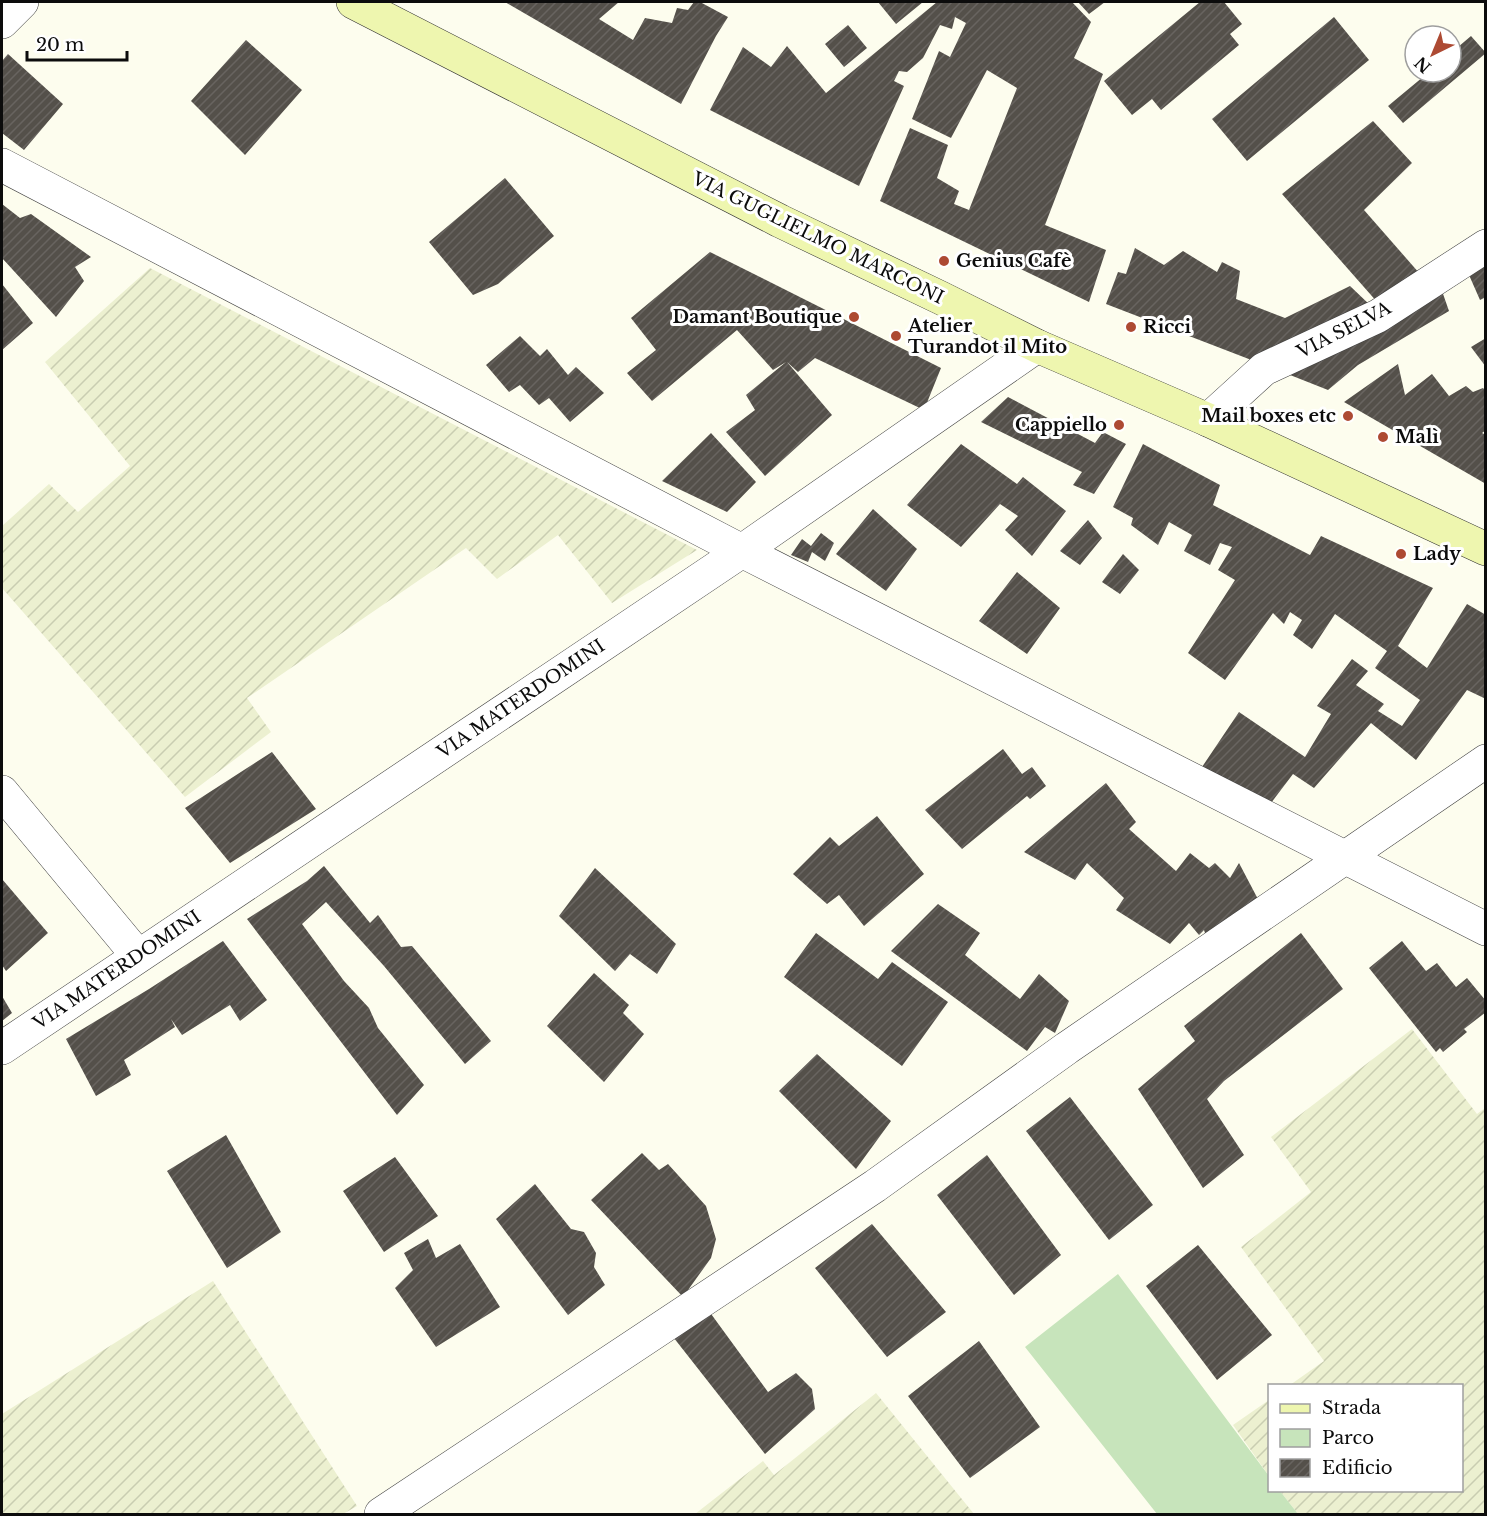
<svg xmlns="http://www.w3.org/2000/svg" width="1487" height="1516" font-family="'Libre Baskerville',serif">
	<style>
		.farmland { fill: url(#farmland-furrows) }
		.green { fill: #c7e4bb }
		.building { fill: url(#building-hatch) }
		.lines { fill: none; stroke-linecap: round; stroke-linejoin: round }
		.street-casing { stroke: #3f3f3f; stroke-width: 34 }
		.secondary-casing { stroke: #2e2e2e; stroke-width: 34 }
		.street { stroke: #fff; stroke-width: 33 }
		.secondary { stroke: #eef6af; stroke-width: 33 }
		.poi-dot { fill: #ad4a33; stroke: #fff; stroke-width: 2 }
		.labels { text-anchor: middle; dominant-baseline: central; stroke-width: 6; stroke-linejoin: round; paint-order: stroke }
		.street-label { font-size: 18px; fill: #0c0c0c; stroke: #fff }
		.poi-label { font-size: 18px; font-weight: bold; fill: #0c0c0c; stroke: #fff; text-anchor: start }
	</style>
	<defs>
		<pattern id="farmland-furrows" width="10" height="10" patternUnits="userSpaceOnUse" patternTransform="scale(1.5)"><rect width="10" height="10" fill="#ecf0d0"/><path d="M-1 1l2-2M0 10L10 0M9 11l2-2" fill="none" stroke="#c9cdb1"/></pattern>
		<pattern id="building-hatch" width="6" height="6" patternUnits="userSpaceOnUse" patternTransform="scale(1.5)"><rect width="6" height="6" fill="#54504a"/><path d="M-1 1l2-2M0 6l6-6M5 7l2-2" fill="none" stroke="#686460"/></pattern>
	</defs>
	<rect width="100%" height="100%" fill="#fdfdee"/>
	<path class="farmland" d="M150,268l547,282 -85,53 -54,-68 -61,44 -31,-31 -219,150 24,34 -86,65 -183,-209v-62l47,-42 29,28 52,-46 -85,-104z
		M1412,1029l65,85 8,-6v406h-187l-18,-23 182,-1v-104l-172,-1 34,-24 -83,-114 70,-55 -40,-55z
		M213,1281l144,225 -14,8h-341v-100z
		M876,1393l98,121h-279l68,-53 11,14z
		M1269,1400v76l-36,-51z"/>
	<path class="green" d="M1118,1274l151,202 1,14 10,1 18,23h-141l-132,-167z"/>
	<path class="building" d="M505,2h114l-20,17 34,21 12,-22 27,5 5,-15 11,2 6,-8h6l28,15 -12,19 -35,68z
		M878,2h45l-27,22z
		M937,2h135l19,20 -17,36 29,16 -58,151 61,25 -17,52 -209,-101 30,-73 38,17 -11,33 22,13 -5,13 15,6 48,-122 -30,-18 -36,68 -39,-19 27,-68 11,6 16,-34 -11,-6 -3,12 -12,-4 -17,33 -16,14 -8,-1 -5,10 10,5 -45,100 -149,-76 33,-63 28,20 16,-21 39,47z
		M1078,2h27l-16,12z
		M1200,2h24l18,22 -12,10 9,11 -78,65 -9,-11 -20,16 -28,-34z
		M1334,17l35,43 -122,101 -35,-42z
		M848,25l19,23 -23,19 -19,-23z
		M1471,36l15,17 -83,70 -15,-17 41,-34h22v-19z
		M246,40l56,50 -57,65 -54,-54z
		M8,54l55,50 -39,46 -22,-17v-72z
		M1373,121l39,42 -48,47 56,64 -42,29 -96,-109z
		M505,178l49,58 -56,48 -25,11 -44,-53z
		M2,204l18,14 11,-4 60,43 -16,10 9,14 -28,36 -54,-59z
		M1135,248l29,17 19,-14 34,21 5,-10 18,9 -4,28 49,19 65,-32 21,20 -117,55 -148,-57 12,-32 8,2z
		M710,252l231,116 -17,42 -109,-52 -17,14 -11,-10 45,53 -67,61 -39,-44 29,-22 -9,-15 40,-33 -13,8 -36,-40 -85,71 -25,-28 29,-23 -25,-32z
		M1486,265v32l-6,3 -11,-25z
		M2,284l31,39 -31,27z
		M1442,291l7,20 -91,54 -30,25 -48,-19z
		M520,336l20,20 7,-7 21,26 8,-8 28,26 -34,29 -21,-24 -10,7 -19,-20 -11,7 -23,-27z
		M1486,338v29l-15,-20z
		M1398,364l7,31 27,-21 17,22 17,-10 7,6 10,-4 3,3v39l-4,3 4,2v49l-142,-82z
		M1008,397l87,46 8,-11 23,12 -32,50 -21,-9 9,-13 -101,-50z
		M711,433l45,49 -29,30 -65,-31z
		M961,444l56,40 6,-7 43,34 -34,45 -27,-26 13,-14 -18,-12 -39,43 -54,-42z
		M1143,444l77,41 -7,20 97,50 11,-19 112,52 -35,58 29,22 40,-64 19,11v84l-19,-9 -51,70 -45,-37 -57,65 -21,-14 -22,29 -69,-36 37,-55 66,45 26,-43 -14,-8 35,-47 16,12 -12,14 28,19 -6,7 24,15 18,-26 -45,-32 12,-17 -52,-37 -23,35 -19,-14 9,-15 -12,-8 -6,12 -11,-11 -48,67 -37,-27 47,-73 -17,-10 14,-23 -12,-4 -10,22 -26,-14 8,-16 -23,-13 -11,23 -27,-20 2,-7 -20,-11z
		M873,509l44,40 -31,42 -50,-37z
		M1088,520l14,18 -22,27 -20,-14z
		M821,533l13,10 -9,18 -13,-9 -4,10 -17,-7 11,-16 9,7z
		M1123,554l16,16 -19,24 -18,-12z
		M1017,572l43,36 -33,46 -48,-33z
		M1003,749l19,25 10,-7 14,19 -16,13 -3,-3 -65,53 -37,-39z
		M272,752l44,57 -86,54 -45,-55z
		M1106,783l30,39 -7,7 47,42 14,-18 19,15 6,-5 15,15 9,-15 21,40 -54,33 -2,-6 -5,5 -10,-12 -19,21 -54,-34 8,-12 -37,-35 -12,17 -51,-28z
		M877,816l47,58 -60,52 -25,-31 -12,9 -34,-30 37,-37 9,9z
		M324,866l46,57 8,-8 23,32 11,-1 79,95 -26,23 -81,-98 -58,-64 -24,22 42,57 25,27 9,20 46,57 -27,30 -150,-196 60,-38z
		M595,868l81,76 -19,30 -27,-20 -15,17 -56,-55z
		M2,879l46,54 -42,38 -4,-6z
		M938,904l42,29 -15,22 55,44 19,-25 30,27 -14,32 -10,-6 -18,24 -136,-100z
		M816,933l62,46 14,-17 56,40 -46,64 -118,-89z
		M1301,933l42,56 -119,92 -17,18 37,56 -41,33 -65,-99 57,-48 -11,-15z
		M223,941l44,59 -27,21 -10,-16 -48,30 -11,-16 4,8 -51,33 7,15 -35,21 -30,-57 83,-50z
		M1402,941l24,30 11,-8 19,24 11,-9 19,23v11l-22,17 3,3 -24,20 -3,-4 -4,4 -67,-84z
		M594,973l35,32 -6,8 21,21 -40,48 -57,-56z
		M2,996l10,17 -10,8z
		M817,1054l74,67 -35,48 -77,-78z
		M1070,1097l83,108 -44,35 -83,-109z
		M226,1135l55,97 -54,36 -60,-97z
		M642,1153l17,17 9,-6 38,42 10,33 -5,19 -28,39 -92,-97z
		M987,1155l74,100 -47,40 -77,-100z
		M395,1157l43,59 -54,36 -41,-61z
		M535,1184l36,45 13,3 12,21 -2,14 11,18 -37,30 -72,-96z
		M872,1224l74,88 -59,45 -72,-89z
		M428,1239l8,19 24,-14 40,63 -64,40 -41,-59 18,-18 -9,-17z
		M1198,1245l74,90 -55,45 -71,-94z
		M706,1307l62,85 28,-19 16,16 3,20 -50,45 -95,-121z
		M979,1341l61,86 -70,51 -62,-82z"/>
	<g class="lines">
		<defs>
			<path id="street" d="M2,22l20,-20
				M2,165l740,386 744,378
				M1208,420l56,-51 114,-53 108,-70
				M2,792l136,164
				M2,1048l740,-497 295,-205
				M381,1514l494,-328 192,-138 419,-287"/>
			<path id="secondary" d="M353,2l427,219 161,77 96,48 171,74 278,129"/>
		</defs>
		<use href="#street" class="street-casing"/>
		<use href="#secondary" class="secondary-casing"/>
		<use href="#street" class="street"/>
		<use href="#secondary" class="secondary"/>
	</g>
	<g class="poi-dot">
		<circle cx="944" cy="261" r="6"/>
		<circle cx="854" cy="317" r="6"/>
		<circle cx="1131" cy="327" r="6"/>
		<circle cx="896" cy="336" r="6"/>
		<circle cx="1348" cy="416" r="6"/>
		<circle cx="1119" cy="425" r="6"/>
		<circle cx="1383" cy="437" r="6"/>
		<circle cx="1401" cy="554" r="6"/>
	</g>
	<g class="labels">
		<g class="street-label">
			<text transform="translate(818 238) rotate(26)">VIA GUGLIELMO MARCONI</text>
			<text transform="translate(1344 330) rotate(-27)">VIA SELVA</text>
			<text transform="translate(521 699) rotate(-34)">VIA MATERDOMINI</text>
			<text transform="translate(117 970) rotate(-34)">VIA MATERDOMINI</text>
		</g>
		<g class="poi-label">
			<text x="956" y="261">Genius Cafè</text>
			<text x="842" y="317" text-anchor="end">Damant Boutique</text>
			<text x="908" y="326">Atelier<tspan x="908" dy="21">Turandot il Mito</tspan></text>
			<text x="1143" y="327">Ricci</text>
			<text x="1336" y="416" text-anchor="end">Mail boxes etc</text>
			<text x="1107" y="425" text-anchor="end">Cappiello</text>
			<text x="1395" y="437">Malì</text>
			<text x="1413" y="554">Lady</text>
		</g>
	</g>
	<rect width="1487" height="1516" fill="none" stroke="#0c0c0c" stroke-width="6"/>
	<rect x="1268" y="1384" width="195" height="108" fill="#ffffff" stroke="#9e9e9e" stroke-width="1.5"/>
	<rect x="1280" y="1404" width="30" height="9" fill="#eef6af" stroke="#9e9e9e" stroke-width="1.5"/>
	<text x="1322" y="1414" font-size="18" fill="#0c0c0c">Strada</text>
	<rect x="1280" y="1429" width="30" height="18" fill="#c7e4bb" stroke="#9e9e9e" stroke-width="1.5"/>
	<text x="1322" y="1444" font-size="18" fill="#0c0c0c">Parco</text>
	<rect x="1280" y="1459" width="30" height="18" fill="url(#building-hatch)" stroke="#9e9e9e" stroke-width="1.5"/>
	<text x="1322" y="1474" font-size="18" fill="#0c0c0c">Edificio</text>
	<g transform="translate(1433 54) rotate(223)"><circle r="28" fill="#ffffff" stroke="#9e9e9e" stroke-width="1.5"/>
	<path d="M0-4.5L10 22L0 15L-10 22Z" fill="#ad4a33"/>
	<text y="-9" font-size="16" font-weight="bold" text-anchor="middle" fill="#0c0c0c">N</text>
	</g>
	<path d="M27 51v9h100v-9" fill="none" stroke="#0c0c0c" stroke-width="3"/>
	<text x="36" y="51" font-size="18" fill="#0c0c0c" stroke="#ffffff" stroke-width="4.5" paint-order="stroke">20 m</text>
</svg>
